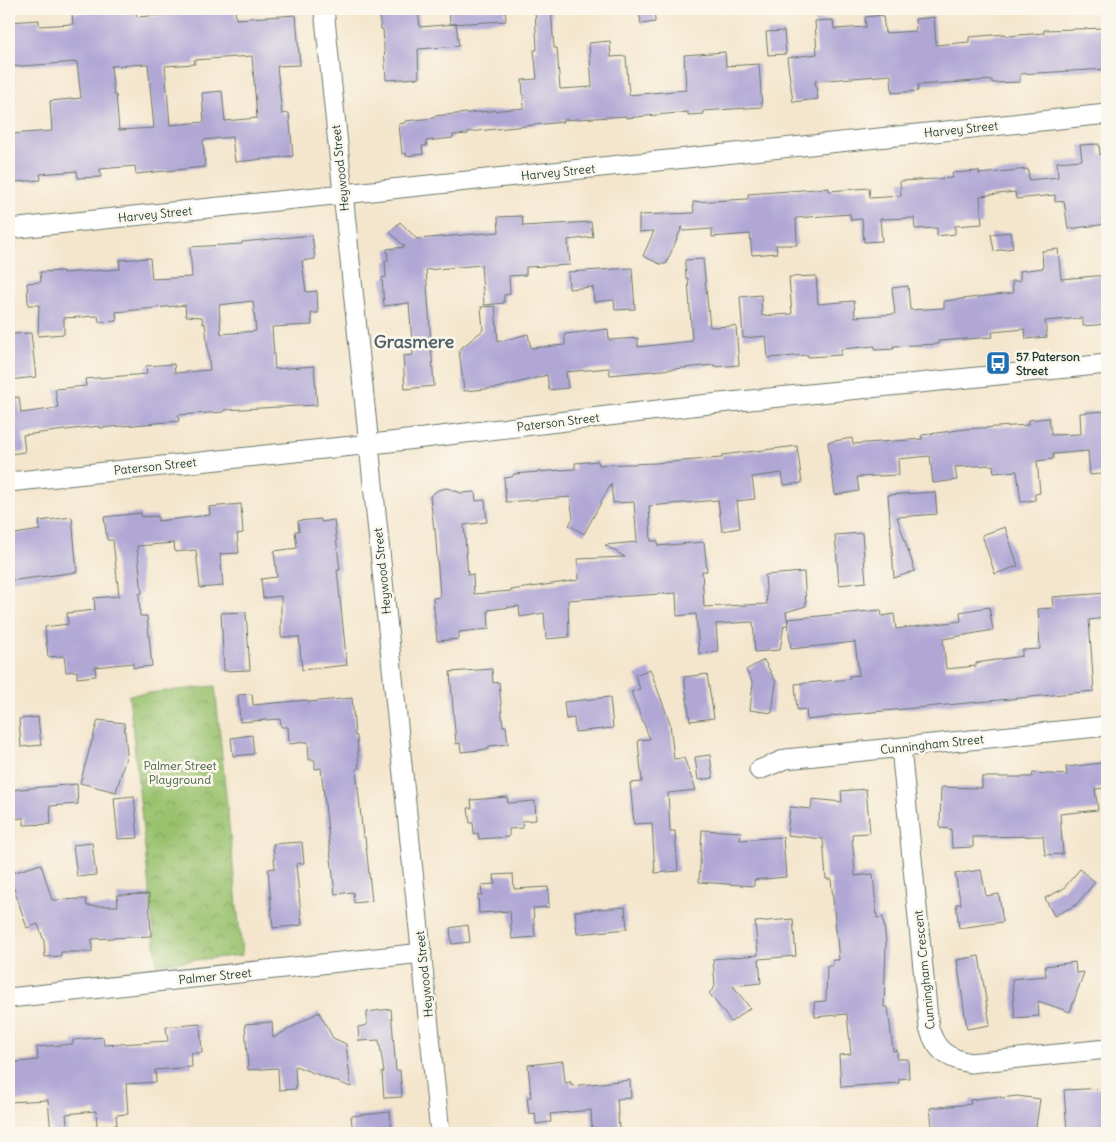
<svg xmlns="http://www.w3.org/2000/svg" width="1116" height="1142" font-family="Delius,sans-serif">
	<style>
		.park { fill: url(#park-crowns); stroke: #5c8051 }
		.building { fill: #b0a7d5; fill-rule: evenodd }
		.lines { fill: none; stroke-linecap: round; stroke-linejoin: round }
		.minor-casing { stroke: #6a786a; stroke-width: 21 }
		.minor { stroke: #fff; stroke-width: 19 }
		.labels { text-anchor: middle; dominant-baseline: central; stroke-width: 5; stroke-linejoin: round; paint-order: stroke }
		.street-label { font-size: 12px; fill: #1f3d34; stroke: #fbf7ec }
		.poi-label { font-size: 12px; font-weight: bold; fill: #1f3d34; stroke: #fbf7ec; text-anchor: start }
		.park-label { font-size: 12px; fill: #3e5e42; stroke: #fbf7ec }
		.district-label { font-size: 18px; font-weight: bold; fill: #52626c; stroke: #fbf7ec }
	</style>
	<defs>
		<pattern id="park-crowns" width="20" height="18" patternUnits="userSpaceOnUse" patternTransform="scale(1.25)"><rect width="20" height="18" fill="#9ac26e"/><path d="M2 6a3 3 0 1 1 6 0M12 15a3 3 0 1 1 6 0" fill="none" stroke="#7d9f5b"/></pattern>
	</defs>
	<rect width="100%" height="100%" fill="#fbf7ec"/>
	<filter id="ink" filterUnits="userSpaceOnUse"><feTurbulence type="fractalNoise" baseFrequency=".02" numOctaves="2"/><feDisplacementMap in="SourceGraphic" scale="10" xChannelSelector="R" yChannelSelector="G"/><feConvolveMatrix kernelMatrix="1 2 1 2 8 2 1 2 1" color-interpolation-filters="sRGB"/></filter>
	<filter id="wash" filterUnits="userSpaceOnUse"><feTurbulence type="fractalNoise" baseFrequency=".0096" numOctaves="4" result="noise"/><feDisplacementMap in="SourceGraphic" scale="20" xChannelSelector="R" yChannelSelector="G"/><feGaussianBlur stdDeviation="1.12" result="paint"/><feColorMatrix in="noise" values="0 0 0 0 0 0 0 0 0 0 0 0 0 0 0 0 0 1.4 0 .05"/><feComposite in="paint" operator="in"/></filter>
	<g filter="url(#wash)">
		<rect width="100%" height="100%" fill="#f4e6cd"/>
		<path class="park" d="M215,686l27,269 -85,9 -28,-269z"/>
		<g id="blocks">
			<path class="building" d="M123,9h13l1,8 75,-6v-2h23l1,10 60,-4 4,50 -23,1 5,48 7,-1 4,43 -58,6 -3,-25 -29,3 2,27 -69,7 -1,-8 -35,3 1,8 -23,1 -1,-7 -37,3 1,6 -27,2 -3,-48 41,-3 -2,-30 31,-3 -4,-36 -68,5v-45l30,-2v6l34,-2 -1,-11zM252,56l5,62 -32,3 -3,-30 -20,2 2,29 -34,3 -5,-59 30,-2 -1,-4zM148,64l6,64 -35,2 -3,-35h-2l-3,-29z
				M378,9l40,1 2,17 36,-3 3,22 -41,3 1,29 -33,2 -3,-51h-2z
				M449,9h56l1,12 -56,3z
				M535,9h16l3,39h3l3,41 32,-2 -3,-44 21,-2 1,16 15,-1 3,39 57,-5 -2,-35 41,-3 1,14 33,-2 3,43 -59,4 1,3 -16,1v-3l-62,6v-2l-63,4v2l-95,10v2l-15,1v3l-27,3 1,5h-5l1,8 -17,2v-3l-4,1 -3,-30 6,-1v-2l29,-3v-2l90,-8 -2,-28 15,-1 -3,-29h3z
				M639,9h15l1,13 -14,2z
				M883,15l2,18 31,-2 -1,-12 19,-2 2,28 33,-3v-5l37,-3v2l38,-3v-3l63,-2v41l-87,5v8l-28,1v-3l-74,5v6l-26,2 -1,-18 -76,6 3,18 -25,3 -6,-44 30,-4 -2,-33 18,-1 1,9 32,-2 -1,-10z
				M784,31l2,23 -18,1 -2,-23z
				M1099,144l1,11 7,-1v70l-39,5 -4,-28 -9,1v-7l-39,4 -1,-7 -35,4 2,28 -27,2v8l-18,2v-8l-22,1 -1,-11 -34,1 2,22 -18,1 -2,-23 -11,1 -1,-6 -54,4 1,27h-21l1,8 -25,2 -2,-21 -38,3v-8l-29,2 -1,-4 -16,37h-6l-17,-8 11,-25 -15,1v-17l55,-2 -1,-11 55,-3v-5l81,-6v3l40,-3 1,10 31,-2 -1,-15 53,-3 -1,-5 27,-2v3l49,-5 1,11 29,-3 -1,-15 25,-2 -2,-15z
				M522,216l1,10 68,-4 2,15 -25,3 2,25 -44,2v8l-17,1 1,18 -6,1v8l-20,2 -3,-40 -55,5 8,116 -29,3 -2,-33 10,-1 -4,-52 -25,3 -2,-28 4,-1 -1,-16h3l-1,-12 18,-2 -15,-15 10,-10 17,17 82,-7 -1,-15z
				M1010,232l3,16 -19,3 -3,-17z
				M312,235l3,24 -13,2 4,31 11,-1 1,22h-7l1,12 -40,2 3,42 39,-3 3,39 -93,5v2l-46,3 1,6 -79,7v-2l-77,9 2,17 -16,2v-56l10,-1 2,16 37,-5 -3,-19 31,-3 -1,-7 62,-5 -1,-8 28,-2 1,9 35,-3 -5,-47 -2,1 -1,-7 -16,-1 -1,-11 -69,7 1,9 -18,1 -1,-6 -34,2v16l-26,2 1,-31h-11l-1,-22 14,-1 -1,-10 23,-1v2l57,-4 -1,-9 31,-2 2,21 40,-2 -2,-30 52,-3v-2zM253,301l3,30 -35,3 -2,-29z
				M1058,249l3,30 46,-4v49l-24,2v-8l-38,3 2,16 -21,2 -1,-10 -33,3 1,5 -55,4 1,3 -46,2 1,3 -19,1v-4l-34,3v6l-33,2v-2l-40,3 -2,-22 -23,2 -3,-41 21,-2 1,21 30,-2 -3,-37 27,-1 2,28 36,-3 1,16 40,-3 -3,-26 16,-2 2,24 34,-2v-7l69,-8 -1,-12h8v-10l23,-3 -1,-17z
				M703,259l7,68 26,-1 3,39 -24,2v-2l-105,10 -1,-7 -43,4 2,16 -19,2 -2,-15 -49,13 -34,3 -5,-41 24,-20 -2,-23 14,-1 3,36 30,-8 3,14 34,-3v-11l43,-5 1,11 29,-2v9l54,-6 -4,-63h-2l-1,-18z
				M632,268l3,41 -20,1 -1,-10 -20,2 -1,-15 -24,2 -1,-17z
				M31,333l5,44 -27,3v-46z
				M1104,411l3,62 -17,2 -2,-24 -35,3v5l-16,2 3,32 -5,1v6l-14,2 -4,-31 -23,2 -1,-8 -38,2 2,13 -24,3 -3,-27 -32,3 1,16 -42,2 2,14 -24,4 -7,-53 24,-4 1,6 69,-5v-4l44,-6 62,-4v-5l21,-2 2,17 30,-1 -1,-21z
				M797,446l5,37 -18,2 -2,-12 -30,4 3,22 -18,2 3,27 -18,3 -4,-31 -69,6 2,35h7v5l46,-4 3,29h-5l2,36 63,-3 -2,-29 39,-3 2,34 -20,6 2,13v-6l93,-9 1,6 12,-2 2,15 65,-8 -1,-9 29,-5 4,23 -50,9 3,30 30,-3v-3l46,-7v-6l18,-1 -2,-40 15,-1 -1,-11 55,-4v25l-18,2 5,71 -263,25v1l-24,3 -1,-11 -9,1 -2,-26 55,-5 -1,-3 10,-1 -4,-33 -64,7 -3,-24h-4l-4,25 -25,2 -2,-30 -37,2 2,28 -19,2 -3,-40 -19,2 -1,-23 -108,7 1,37 -23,2 -2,-26 -24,4 -1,-11 -31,4 1,19 -30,3v7l-22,2 -4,-43 7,-1 -5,-69 -1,1 -4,-33 8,-6 9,-2 14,5 14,-1 1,9 9,-1 2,22 -23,3 4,50 5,-1 1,20 38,-3 -1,-1 68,-10 -1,-21 47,-2 -20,-12 32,-3 -3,-40 -21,1 -2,-19 -27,50 -15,-9 4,-7 -3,-21 -64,5 -2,-24 8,-1 2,-3 61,-5v-6l23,-2 1,4 57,-2 66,-5v-3z
				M935,492l2,22 -40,3 18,54 -21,7 -6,-83z
				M241,504l2,29 -6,1 2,19 -19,1 3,32 -23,2 -4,-38 -21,2 -1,-9 -37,3 5,47 -3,1 1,22h7l5,50 -19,2v-5l-38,4 1,9 -19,2v-7l-11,1 -2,-16 -16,1 -3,-30 23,-3 -1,-11 28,-3 -1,-12 25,-2 -6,-56h-6l-3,-23 37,-4v4l17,-1v5l52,-6 -1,-8z
				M72,517l5,55 -68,9v-46l31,-5 -1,-9z
				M321,519v3l13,-2 6,50h-3l10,95 -45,5 -3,-33h-18v-41l-18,2 -2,-19 16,-2 -3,-26 23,-3 -2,-17h4l-1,-10z
				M1005,527l13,39 -23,8 -13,-39z
				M862,533l4,49 -27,3 -4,-50z
				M246,612l4,58 -26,1 -3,-58z
				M764,660l12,22 -4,31 -22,-3 3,-27 -7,-13z
				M492,669l1,14 6,-1 4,44h3l2,18 -19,2v3l-28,3 -1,-9 -4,1 -6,-72z
				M650,669l20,54 4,36 10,-1 12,32 -28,3 2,38h5l3,40 -23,2 -3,-50 -18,1 -4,-41 12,-1 -4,-42 12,-1 -19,-47 9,-3 -5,-14z
				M707,674l7,44 -24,3 -6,-44z
				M252,694l1,11 55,-5v2l44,-4 3,38h2l2,33h-3l7,68h2l7,64 -18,2 -1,-11 -18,2 -14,-126 -6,1v-9h-6l-1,-18 -19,2 -1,-17h-7l-1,-8 -40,3 -2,-27z
				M610,697l3,31 -38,4 -1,-14 -8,1 -2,-17z
				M38,717l3,28 -20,2 -2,-28z
				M98,720l26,3 3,31 -11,38 -36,-9z
				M252,735l2,19 -21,2 -2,-18z
				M710,755l3,23 -15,2 -3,-23z
				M1102,763l3,25 -10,1 3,21 -38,4 3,40 -18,1 -2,-19 -70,1v10l-21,1 -1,-19 -11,-1 1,-41 41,1v-11h50l1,-4 34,2 -1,-8z
				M77,784l1,20 -28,2 1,18 -27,1v-7l-15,1v-29z
				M866,789l4,44 -18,1 3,42 18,-2 4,44 6,-1 3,26 -2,64h4l5,44 4,-1v9h11l1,19 -10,1v4l-58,4 -2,-32 12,-1 -4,-40 -32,3 -1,-15 12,-1 1,-35h5l1,-6h6l-8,-81h-5l-3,-40 -36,-4 3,-28 21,2 1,-10 30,3 -1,-11z
				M134,796l4,42 -20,1 -4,-41z
				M507,797l1,6 27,-2 1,19 -14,1 1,7 -14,1v8l-30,2 -1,-6 -4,1 -1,-11h-3l-2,-15h4l-1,-8z
				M702,830l39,2 -1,8 43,-3 3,40 -32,3v6l-55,-4z
				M302,842l2,21 -8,1 6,61 -29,3 -5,-59 7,-1 -2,-24z
				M92,843l4,32 -19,2 -4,-32z
				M41,864l11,36 34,-1 1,7h31l-1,-11 32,-1 2,42 -59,3v13h-31v4l-16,1 -1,-16 -6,-17 -11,4 -18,-54z
				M1080,869l15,13 -19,23 -22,11 -9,-18 18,-9z
				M981,870l5,26 13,-2 4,28 -44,6 -3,-24h5l-6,-30z
				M513,874l1,15 34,-2 1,20 -16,1 2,29 -23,2 -2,-28 -31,2 -1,-18h4l-1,-10 14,-1 -1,-9z
				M625,907l2,22 -50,5 -2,-23z
				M793,919l3,37 -37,3 2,24 -28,3 17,22 -19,14 -22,-29 6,-6 -2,-28 45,-4 -3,-33z
				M468,925l2,17 -18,2 -2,-16z
				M979,956l11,69 -23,4 -10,-69z
				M1075,962l1,11 8,-1 -14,40 -32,-11 1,15 -24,2 -3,-39 34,-3 -1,-10z
				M391,1009l5,62 4,-1 2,27 -18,1 -2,-26h2l-5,-32 -20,1 -1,-14 9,-2v-13z
				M319,1012l14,26 13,6 5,43 -56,-21 1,23 -17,1 -1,-22 -30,2 -3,-46 27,-2 1,16z
				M200,1024l2,29h-11l1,14 -37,3 1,12 -30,2 2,30 -12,1 1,10 -20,2 -1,-16 -30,3 2,19h-17l-3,-33 -39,2v-39l29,-3 -1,-13 36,-3v-4l30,-3 1,8 64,-4 -2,-14z
				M563,1061l2,22 6,-1v4l59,-6 1,18 -14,1 2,29 -27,1 -1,-19 -41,4 1,8 -15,2 -1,-11 -6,1 -2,-17h4l-3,-32z
				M1107,1088v45h-40l-3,-43z
				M1000,1096l1,2 16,-2 23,3 -5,34h-102l-3,-25 41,-4 -1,-4z
				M390,1112l2,21h-39l-2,-17z"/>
		</g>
	</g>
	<g filter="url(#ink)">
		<use href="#blocks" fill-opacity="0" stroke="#6a786a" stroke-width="1"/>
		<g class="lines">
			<defs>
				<path id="minor" d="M324,9l116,1124
					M9,229l1098,-115
					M9,482l381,-40 310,-37 407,-41
					M901,748l28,280c7,23 18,30 41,35l137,-14
					M759,770l27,-11 321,-33
					M9,998l413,-45"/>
			</defs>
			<use href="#minor" class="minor-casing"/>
			<use href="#minor" class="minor"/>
		</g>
	</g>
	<defs>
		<symbol id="bus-square" viewBox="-11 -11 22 22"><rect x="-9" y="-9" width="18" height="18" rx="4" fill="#1f6fb2" stroke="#fbf7ec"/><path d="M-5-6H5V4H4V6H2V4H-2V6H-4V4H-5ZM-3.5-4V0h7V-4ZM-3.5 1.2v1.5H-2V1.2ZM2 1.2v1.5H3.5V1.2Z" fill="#fff"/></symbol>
	</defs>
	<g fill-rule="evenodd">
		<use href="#bus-square" x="984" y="349" width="28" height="28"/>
	</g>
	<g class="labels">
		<g class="street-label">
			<text transform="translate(961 129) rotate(-6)">Harvey Street</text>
			<text transform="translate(340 168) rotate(-96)">Heywood Street</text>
			<text transform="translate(558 172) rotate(-6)">Harvey Street</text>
			<text transform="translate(155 214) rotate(-6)">Harvey Street</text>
			<text transform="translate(558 422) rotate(-7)">Paterson Street</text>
			<text transform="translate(155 466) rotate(-6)">Paterson Street</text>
			<text transform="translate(382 571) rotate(-96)">Heywood Street</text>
			<text transform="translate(932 744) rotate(-6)">Cunningham Street</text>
			<text transform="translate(924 970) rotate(-96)">Cunningham Crescent</text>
			<text transform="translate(424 974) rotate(-96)">Heywood Street</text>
			<text transform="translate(215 976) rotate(-6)">Palmer Street</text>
		</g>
		<g class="poi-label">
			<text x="1016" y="356">57 Paterson<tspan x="1016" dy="14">Street</tspan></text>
		</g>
		<g class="park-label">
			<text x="180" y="765">Palmer Street<tspan x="180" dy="14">Playground</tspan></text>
		</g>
		<g class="district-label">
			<text x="414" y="341">Grasmere</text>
		</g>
	</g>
	<rect width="1116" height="1142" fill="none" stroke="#fbf7ec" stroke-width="30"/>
</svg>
